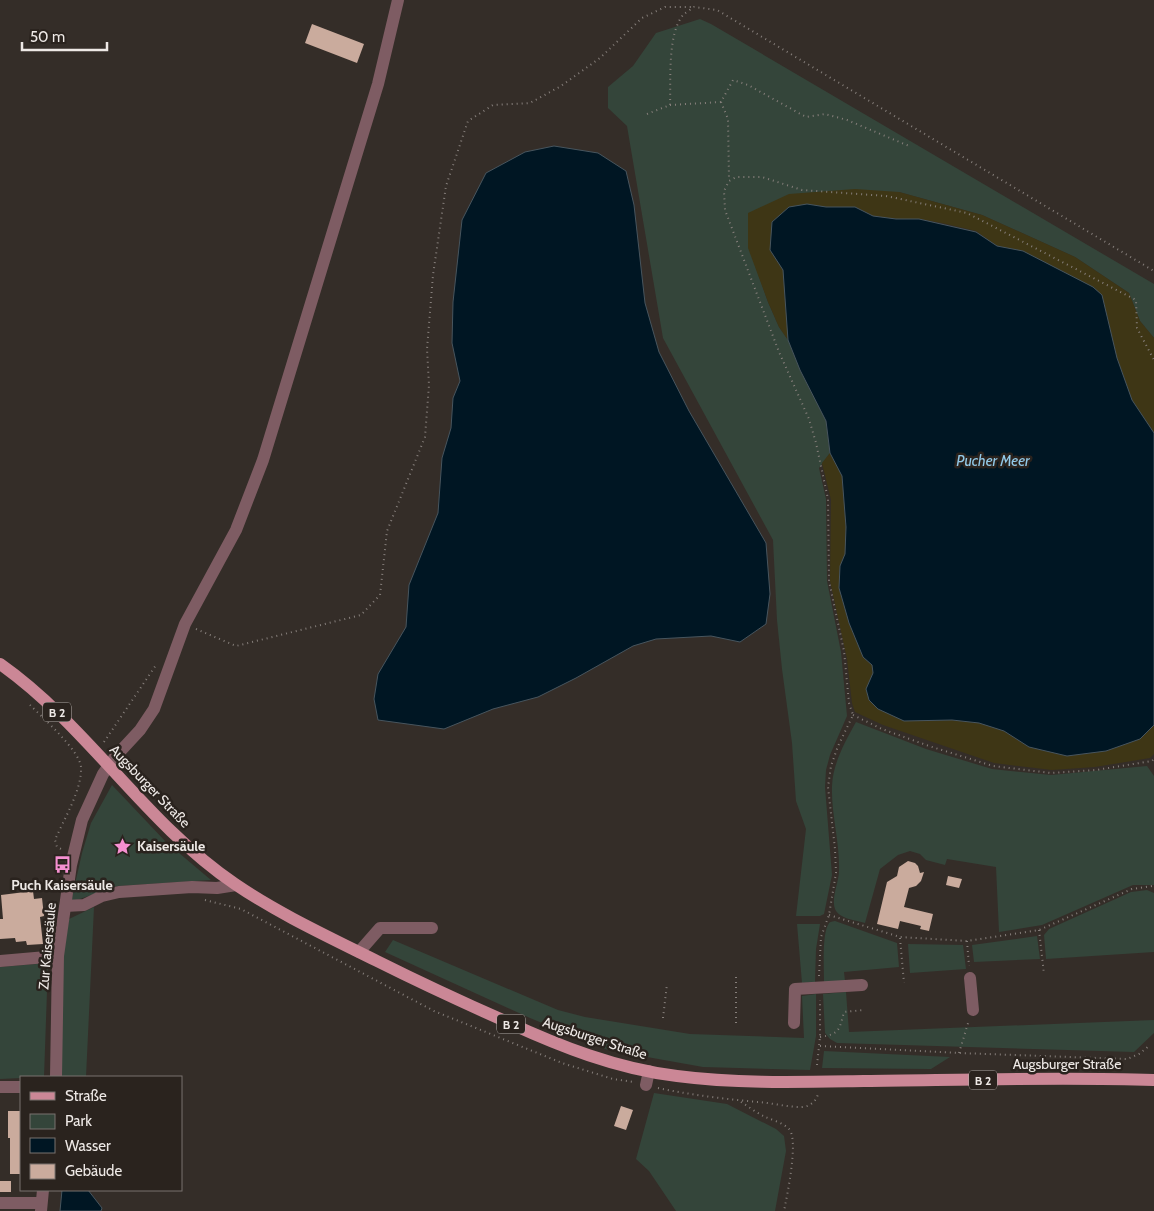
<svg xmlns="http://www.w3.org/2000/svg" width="1154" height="1211" font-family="Cabin,sans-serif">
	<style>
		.green { fill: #34453a }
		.sand { fill: #3e3615 }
		.water { fill: #001623; stroke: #47555e }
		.building { fill: #caab9d }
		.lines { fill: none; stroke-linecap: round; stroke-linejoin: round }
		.path { stroke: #867f7b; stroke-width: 2; stroke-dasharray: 1 4; stroke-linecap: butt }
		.minor { stroke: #7e5c63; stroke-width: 12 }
		.major { stroke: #cb8796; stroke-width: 12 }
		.labels { text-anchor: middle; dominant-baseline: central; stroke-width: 5; stroke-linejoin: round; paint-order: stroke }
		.shield { fill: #2a231e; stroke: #b3aeaa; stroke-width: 1 }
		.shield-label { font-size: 12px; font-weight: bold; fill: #eee9e6 }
		.street-label { font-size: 14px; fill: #eee9e6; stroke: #2a231e }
		.poi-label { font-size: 14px; font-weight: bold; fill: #eee9e6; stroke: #2a231e; text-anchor: start }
		.water-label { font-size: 15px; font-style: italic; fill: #92c9e8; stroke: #2a231e }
	</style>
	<rect width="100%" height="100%" fill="#342d28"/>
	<path class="green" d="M700,19l11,5 443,260v54l-14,-17 -11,-28 -54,-36 -93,-42 -83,-23 -151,53 20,57 11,25 9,13 12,30 26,51 4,32 -11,15 7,31 1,82 14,71 6,64 -17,39 -4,15 -1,17 7,88 -8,39 -4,2h-24l10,-87 -10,-28 -4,-58 -10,-74 -5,-49 -4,-80 -110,-202 -36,-212 -19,-18v-21l25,-21 23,-33z
		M856,722l70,27 66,20 59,6 96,-9 7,10v109h-21l-91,40 -43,7 -3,-65 -49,-8 -2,6 -19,-5 -6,-6 -10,-3 -12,4 -18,14 -15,54c-9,-3 -26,-4 -30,-14 -4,-11 4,-27 4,-38 1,-29 -8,-57 -7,-85 1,-23 13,-44 24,-64z
		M112,785l54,57 45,38 -93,6 -47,16 11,-49 9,-30z
		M1147,890l7,3v59l-108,7 -2,-24 5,-6 82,-37z
		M94,907l-8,170h-25l2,-119 6,-39z
		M835,921l62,22 2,24 -55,5 1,9 -21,1c0,-14 -2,-46 4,-57 2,-4 3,-3 7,-4z
		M797,924h23l-4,25 -1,33 -13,1z
		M1037,936l3,23 -66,3 -2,-17z
		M393,940l165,70 27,7 105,17 114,4 -2,-42 14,-2v42l-6,34 -107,-3 -95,-17 -78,-32 -145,-66z
		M908,944l55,1 3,24 -56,4z
		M48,963l-4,114 -44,2v-112z
		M846,992l3,40 305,-12v13l-20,19 -297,-9 -7,-4 -5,-6 -2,-39z
		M824,1051l126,6 -19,12 -109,-1z
		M654,1093l73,11 49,25 8,7 2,15 -11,60h-99l-27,-40 -13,-12z"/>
	<path class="sand" d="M855,189l44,3 83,23 93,42 54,36 11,28 14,17v95l-22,-33 -15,-42 -94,-107 -26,-5 -21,-15 -34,-8 -23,-4h-23l-23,-3 -18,-9h-29l-19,-3 -18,3 -19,43 13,19 5,71 -9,-13 -11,-25 -20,-54v-35l41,-19z
		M830,453l12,23 4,51 -1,27 -5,12 -1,22 10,35 14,34 9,8 1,8 79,47 27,3 25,8 25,16 38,9 39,-5 33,-12 15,-14v29l-4,4 -55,9 -43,3 -58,-7 -111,-38 -28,-13 -3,-9 -5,-44 -17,-78 1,-81 -9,-37z"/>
	<path class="water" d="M554,146l44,7 28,18 8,34 11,98 14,49 30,59 77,132 4,51 -4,30 -26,18 -29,-6 -55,3 -23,7 -57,32 -38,19 -45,12 -49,20 -66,-9 -4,-21 4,-25 28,-47 3,-42 29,-72 4,-55 9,-30 2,-30 7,-17 -8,-38 1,-41 9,-82 24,-47 39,-21z
		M807,204l19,3h29l18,9 23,3h23l57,13 21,14 26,5 70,36 9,8 15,63 15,42 22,33v292l-14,14 -34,12 -39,5 -38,-9 -25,-16 -25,-8 -27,-3 -48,1 -26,-12 -9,-9 -3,-11 7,-16 -1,-8 -9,-8 -14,-34 -10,-35 1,-22 5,-12 1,-27 -4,-51 -12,-23 -4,-32 -26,-51 -12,-30 -5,-70 -13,-20 2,-28 17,-15z
		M62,1190h26l14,18 -1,3h-41z"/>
	<path class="building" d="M312,24l52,20 -7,19 -52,-20z
		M908,861l7,2 3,3 2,7 4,-1 -3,9 -5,5 -7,2 -5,19 29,7 -4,17 -9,-2 1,-3 -21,-5 -2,8 -21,-5 10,-42 10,-6 2,-9z
		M948,876l14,3 -3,9 -13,-3z
		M33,891l1,8 8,-1 2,18 -4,1 3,27 -16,1 -1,-4 -10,1 -1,-4 -15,1v-20h3l-2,-24z
		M621,1106l12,4 -7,20 -12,-4z
		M8,1111h13v63h-11v-36h-2z
		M0,1181h11v11h-11z"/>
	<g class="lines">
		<path class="path" d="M721,102l7,17 1,61
			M670,105l51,-3 12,-22 15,5 58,32 19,-3 22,6 62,26
			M647,114l23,-9c1,-24 -3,-73 14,-91 3,-2 7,-5 10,-7l23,3 437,261
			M196,629l40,17 125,-31 19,-20 7,-64 38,-94 4,-52 -2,-36 6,-74 13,-89 22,-65 25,-16 37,-2 31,-17 39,-28 42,-40 23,-11h29
			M30,705c12,12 50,46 51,62 1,23 -17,52 -26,73l2,7 6,3
			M853,715l29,14 47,17 64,20 58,7 45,-3 56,-9 2,-2
			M104,742l52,-77h2
			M81,884l4,3 9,-2
			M205,900l36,9 193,102 128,52 51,16 21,3
			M829,915l71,22 67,4 72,-11 93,-41 20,-3 2,2
			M1039,930l5,44
			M900,938l4,45
			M967,941l2,25
			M819,976l2,-39 8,-22 7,-42 -1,-24 -7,-62 3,-21 7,-20 15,-31 -4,-12 -5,-52 -15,-70 -1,-82 -12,-56 -7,-24 -30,-67 -54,-142 -1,-19 5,-10 7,-4h26l40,13 84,6 81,17 169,87 1,28 17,32
			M663,1018l4,-34
			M736,1023v-46
			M820,1037c20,-3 19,-7 24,-25l20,-2
			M820,1046l139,7 168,6 12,-5 10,-8
			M959,1053l10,-33
			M817,1065l3,-28v-37
			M658,1088c33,7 67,11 100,14 14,1 29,5 43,5 8,0 15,-5 17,-13
			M741,1102c8,5 16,11 24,15 8,3 18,6 24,12 10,10 -2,67 -5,82"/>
		<path class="minor" d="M65,906l19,-1 18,-9 17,-4 73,-5 25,1 19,-3
			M359,952l21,-24h52
			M0,961l58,-5
			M970,978l3,32
			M794,1023l1,-34 67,-4
			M56,1077l2,-121 13,-91 11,-45 21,-46 12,-17 25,-27 14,-21 31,-85 51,-94 27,-70 115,-376 20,-84
			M646,1085l3,-14
			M0,1087h21
			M0,1203h41
			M41,1211l2,-21"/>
		<path class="major" d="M0,664c88,62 145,159 235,220 44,30 94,53 142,77 42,21 85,41 128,60 54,25 112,48 172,55 61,8 125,6 187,5 96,-1 193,-4 290,-1"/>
	</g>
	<defs>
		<symbol id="sight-bare" viewBox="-9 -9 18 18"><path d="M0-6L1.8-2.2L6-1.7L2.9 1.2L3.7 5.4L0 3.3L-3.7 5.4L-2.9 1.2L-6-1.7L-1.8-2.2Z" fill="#f590d1" stroke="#2a231e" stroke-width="2.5" paint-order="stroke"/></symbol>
		<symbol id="bus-bare" viewBox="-9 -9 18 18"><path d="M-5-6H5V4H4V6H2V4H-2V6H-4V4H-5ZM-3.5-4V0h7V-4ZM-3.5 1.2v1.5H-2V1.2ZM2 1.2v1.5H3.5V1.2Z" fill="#f590d1" stroke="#2a231e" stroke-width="2.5" paint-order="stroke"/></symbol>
	</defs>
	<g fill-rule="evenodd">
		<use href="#sight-bare" x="110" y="834" width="25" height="25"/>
		<use href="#bus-bare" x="50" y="852" width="25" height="25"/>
	</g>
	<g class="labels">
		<g class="shield">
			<rect x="43" y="702.5" width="28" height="19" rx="4"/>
			<rect x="497" y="1014.5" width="28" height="19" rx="4"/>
			<rect x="969" y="1070.5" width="28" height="19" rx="4"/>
		</g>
		<g class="shield-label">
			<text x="57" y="712">B 2</text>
			<text x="511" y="1024">B 2</text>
			<text x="983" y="1080">B 2</text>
		</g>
		<g class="street-label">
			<text transform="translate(150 786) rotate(46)">Augsburger Straße</text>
			<text transform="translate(47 946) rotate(-85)">Zur Kaisersäule</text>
			<text transform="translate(595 1038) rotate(18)">Augsburger Straße</text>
			<text x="1067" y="1064">Augsburger Straße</text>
		</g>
		<g class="poi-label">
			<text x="137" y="846">Kaisersäule</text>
			<text x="62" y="885" text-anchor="middle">Puch Kaisersäule</text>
		</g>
		<g class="water-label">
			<text x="993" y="461">Pucher Meer</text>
		</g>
	</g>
	<rect x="20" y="1076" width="162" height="115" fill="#2a231e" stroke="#78726e"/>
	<rect x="30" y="1092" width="25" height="8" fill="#cb8796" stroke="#78726e"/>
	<text x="65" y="1101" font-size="15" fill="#eee9e6">Straße</text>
	<rect x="30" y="1114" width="25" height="15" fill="#34453a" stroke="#78726e"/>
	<text x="65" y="1126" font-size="15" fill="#eee9e6">Park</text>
	<rect x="30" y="1138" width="25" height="15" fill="#001623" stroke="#78726e"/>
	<text x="65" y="1151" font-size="15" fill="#eee9e6">Wasser</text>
	<rect x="30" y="1164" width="25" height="15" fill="#caab9d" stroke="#78726e"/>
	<text x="65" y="1176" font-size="15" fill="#eee9e6">Gebäude</text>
	<path d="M22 42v8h85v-8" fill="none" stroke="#eee9e6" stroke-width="2.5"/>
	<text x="30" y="42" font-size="15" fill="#eee9e6" stroke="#2a231e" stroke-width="4" paint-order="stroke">50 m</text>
</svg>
